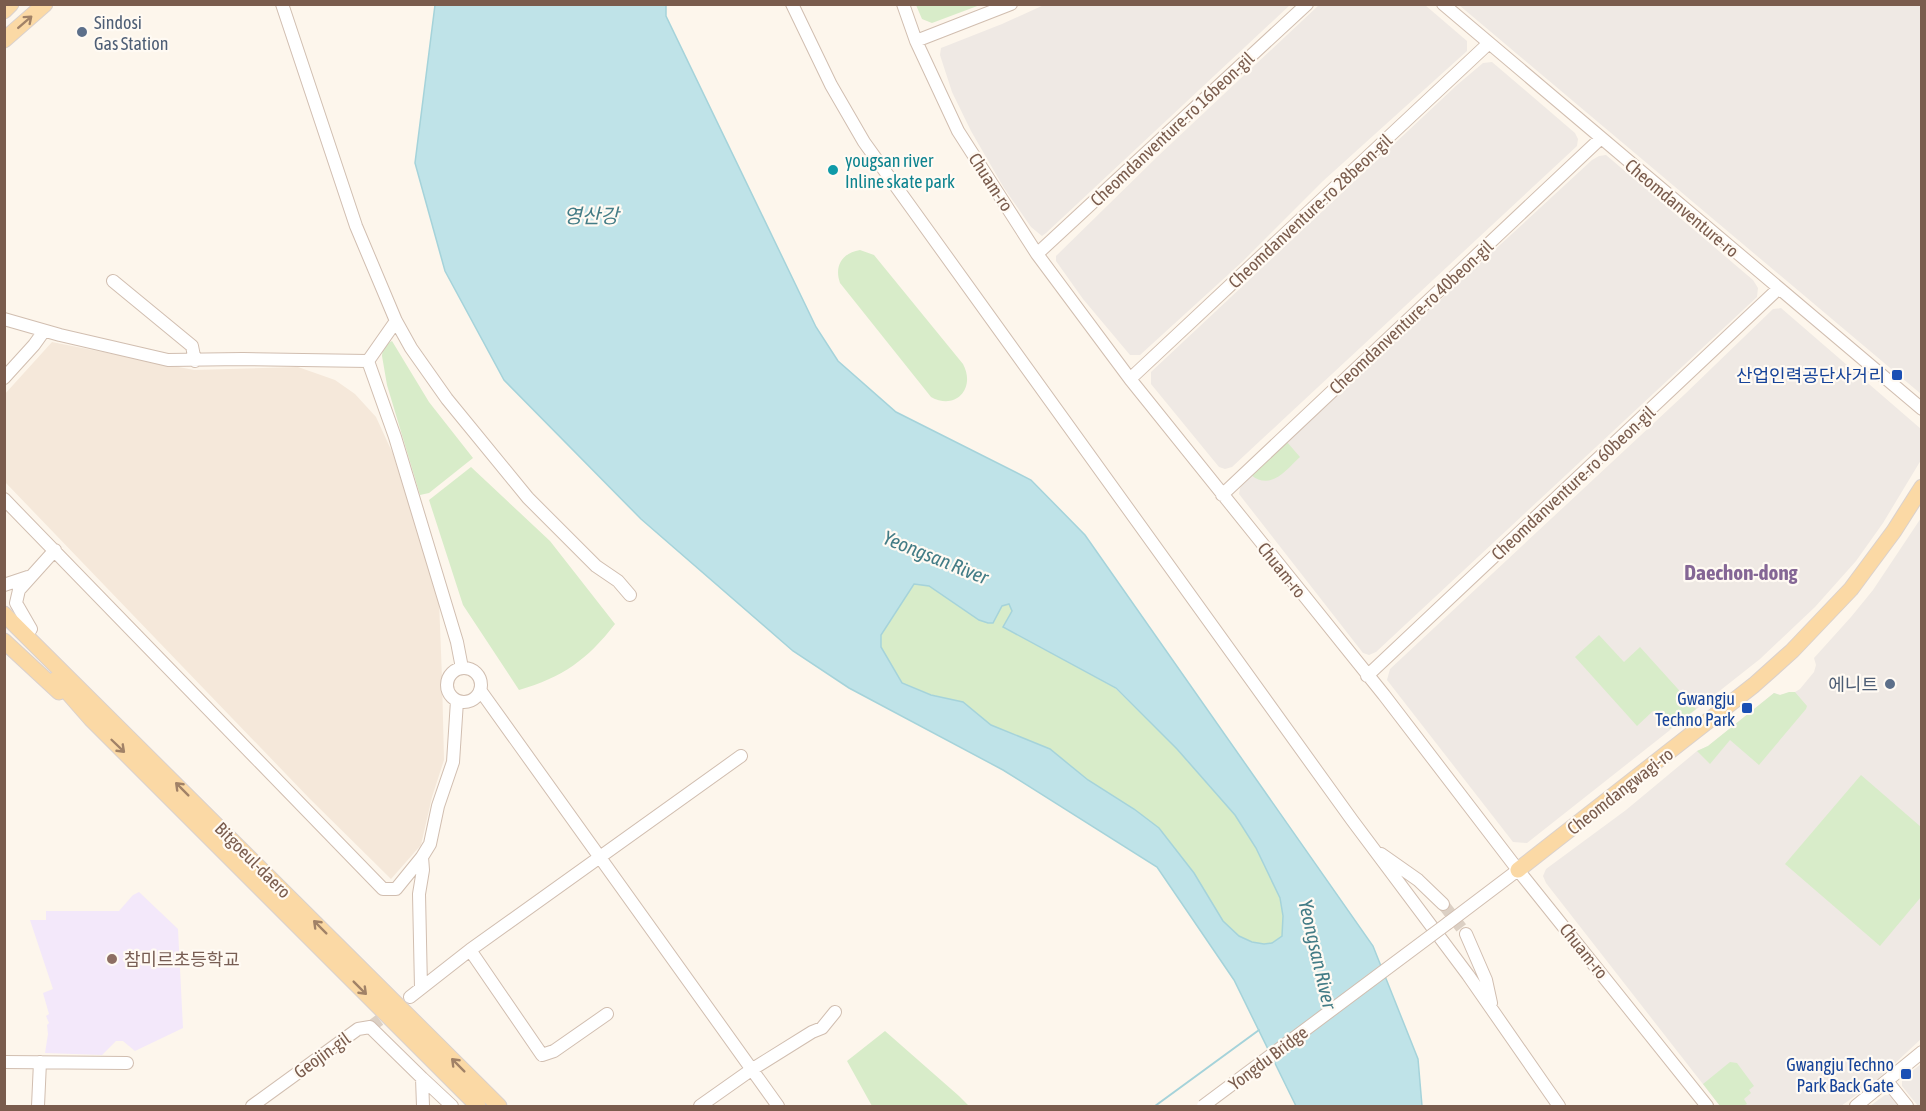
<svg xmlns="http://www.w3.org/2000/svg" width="1926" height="1111" font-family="'Asap Condensed','Noto Sans KR',sans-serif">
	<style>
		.residential { fill: #f5e8da }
		.industrial { fill: #efe9e4 }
		.education { fill: #f3e8fa }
		.green { fill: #d8ecc9 }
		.water { fill: #bfe3e8; stroke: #a5d3da; stroke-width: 1.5; fill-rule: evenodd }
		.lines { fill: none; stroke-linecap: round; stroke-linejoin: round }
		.stream { stroke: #a5d3da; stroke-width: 2 }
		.minor-tunnel { stroke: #dcd0c4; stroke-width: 12; stroke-dasharray: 12 6; stroke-linecap: butt }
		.minor-casing { stroke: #d1beb0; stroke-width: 14 }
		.major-casing { stroke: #dad1cd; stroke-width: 17 }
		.minor { stroke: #fff; stroke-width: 12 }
		.major { stroke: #fbd9a5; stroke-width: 15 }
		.minor-bridge-casing { stroke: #d1beb0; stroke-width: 14; stroke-linecap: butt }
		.minor-bridge { stroke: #fff; stroke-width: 12 }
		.oneway { stroke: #a18267 }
		.service-dot { fill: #5c6f8a; stroke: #fffaf3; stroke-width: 2 }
		.culture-dot { fill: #0f9aa8; stroke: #fffaf3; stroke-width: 2 }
		.transit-dot { fill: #1a4fb4; stroke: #fffaf3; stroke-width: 2 }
		.education-dot { fill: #8d6e63; stroke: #fffaf3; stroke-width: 2 }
		.labels { text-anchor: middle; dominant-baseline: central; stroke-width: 4.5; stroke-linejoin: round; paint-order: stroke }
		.service-label { font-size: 18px; fill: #4e5e75; stroke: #fffaf3; text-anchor: start }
		.street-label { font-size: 18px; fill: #7a5c4d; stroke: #fffaf3 }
		.culture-label { font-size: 18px; fill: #0d838f; stroke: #fffaf3; text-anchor: start }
		.transit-label { font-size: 18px; fill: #164399; stroke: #fffaf3; text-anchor: end }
		.education-label { font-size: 18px; fill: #785e54; stroke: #fffaf3; text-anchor: start }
		.water-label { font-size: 20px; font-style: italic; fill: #437c86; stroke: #fffaf3 }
		.quarter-label { font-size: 21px; font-weight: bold; fill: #846695; stroke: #fffaf3 }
	</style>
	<rect width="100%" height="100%" fill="#fdf6ec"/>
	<path class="residential" d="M52,342l142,28 104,-3 37,13 20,14 21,23 17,37 46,146 3,78 2,82 -12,37 -11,48 -30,34 -81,-80 -305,-317 -1,-87z"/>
	<path class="industrial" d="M1046,4h244v1l-244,228 -4,3 -11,-9 -27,-39 -33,-57 -19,-39 -12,-37 1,-7 61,-24z
		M1319,5h106l42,36v10l-144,130 -81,81 -102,93h-10l-47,-56 -27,-38v-5l103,-101z
		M1459,5h462v389z
		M1492,62l83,71 3,6 -1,7 -345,321 -7,2 -6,-2 -68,-83v-12l306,-287 26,-22z
		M1606,155l147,125 5,8 -1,9 -381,355 -7,3 -6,-2 -124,-159 1,-6 4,-7 348,-321 7,-4z
		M1781,308l140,121v31l-38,63 -27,38 -41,46 -55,52 -233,184 -14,-1 -126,-162 3,-11 295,-275 88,-85z
		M1921,518l1,520 -46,43 -35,25h-121l-174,-223 -3,-7 3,-7 80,-59 71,-59 11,-5 66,-53 6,2 15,-3 5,-3 14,-17 2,-7 -2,-7 37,-41 22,-27z
		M1921,1064v42h-3l-16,-20v-7z
		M1885,1095h5l9,11h-29z"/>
	<path class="education" d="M139,892l39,37 5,99 -48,23 -12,-10h-7l-14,14 -57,-2 3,-19 -1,-9 2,-2 -3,-7 3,-2 -6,-21 10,-4 -23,-69h16v-9h73l14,-16z"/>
	<path class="green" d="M916,5h64l-48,18 -10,-4z
		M860,250l14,5 89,109c13,24 -7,47 -32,33l-91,-114c-6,-17 2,-30 20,-33z
		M392,341l37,61 44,56 -44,35 -9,2 -33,-110 -5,-29 1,-10z
		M1287,442l13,15c-14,13 -29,34 -49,18z
		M471,467l79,74 65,83c-28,36 -52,53 -96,66l-56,-85 -34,-105z
		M914,584l15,2 50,34 9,3 5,-1 9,-16 7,-2 3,7 -9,16 112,61 62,61 58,66 21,33 24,50 3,18 -1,20 -10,7 -8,1 -12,-2 -13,-6 -16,-15 -29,-48 -35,-45 -25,-19 -46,-29 -38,-31 -59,-24 -28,-23 -31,-7 -30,-12 -21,-36v-12z
		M1599,635l25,27 16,-15 56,62 -26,20 -17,-18 -16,15 -62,-69z
		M1789,692h6l12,14 -1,3 -47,56 -29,-25 -20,24 -13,-13 11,-5 66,-53 6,2z
		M1861,775l60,52v70l-41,49 -95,-82z
		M885,1031l74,65 10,10h-97l-25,-45z
		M1730,1062l7,1 17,23 -5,4 2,3 -7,6 3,5 -4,2h-23l-17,-22z"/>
	<path class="water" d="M435,5h231v11l150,311 22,34 58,51 135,68 54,55 288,411 45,113 4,47h-126l-62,-126 -77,-113 -154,-97 -154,-82 -56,-37 -152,-132 -137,-139 -59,-109 -30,-108zM914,584l15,2 50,34 9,3h5l9,-17 7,-2 3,7 -9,16 113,61 61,61 58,66 21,33 24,50 3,18 -1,20 -10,7 -8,1 -12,-2 -13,-6 -16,-15 -29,-48 -35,-45 -25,-19 -46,-29 -38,-31 -59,-24 -28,-23 -32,-7 -29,-12 -21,-36v-12z"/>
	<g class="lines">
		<path class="stream" d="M1155,1106l104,-76"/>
		<path class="minor-tunnel" d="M1443,904l23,30
			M370,1027l23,-17"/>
		<defs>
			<path id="minor" d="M282,4l74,222 40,95 15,27 36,51 81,99 68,68 22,15 12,14
				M792,4l39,81 33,57 488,678 116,155 91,131
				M903,4l13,37 42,90 79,123 93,125 254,316 134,175 189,236
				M1443,4l479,405
				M916,41l95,-37
				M1037,254l270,-250
				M113,281l79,65 3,15
				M4,319l56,16 108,25 75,-1 125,2
				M396,321l-28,40 27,76 62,205 5,26
				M4,378l30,-33 10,-14
				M1130,379l359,-336
				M1222,495l378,-356
				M4,499l379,390h13l26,-32
				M4,585l24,-8
				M31,629l-15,-26 3,-13 36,-40
				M447 685a17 17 0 1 1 34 0a17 17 0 1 1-34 0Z
				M1367,676l411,-387
				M480,690l298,416
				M1381,854l37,26 25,24
				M1448,923l70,-53
				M1466,934l20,46 5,23
				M421,988l-2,-94 4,-24 -1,-13 8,-13 8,-38 15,-44 4,-61
				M410,997l60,-47
				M607,1014l-53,37 -12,4 -72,-105 271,-194
				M4,1062l123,1
				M422,1078l30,28
				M1887,1081l20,25
				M38,1106l2,-44
				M252,1106l106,-77 12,-2 52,51 1,28
				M700,1106l51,-36 61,-38 10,-4 13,-16
				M1856,1106l66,-54"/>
			<path id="major" d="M4,11l7,-7
				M4,40l41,-36
				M4,614l495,492
				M4,641l55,51
				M56,679l35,40 387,387
				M1518,870l236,-185 38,-34 59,-62 43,-58 28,-44"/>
		</defs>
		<use href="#minor" class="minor-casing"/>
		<use href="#major" class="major-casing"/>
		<use href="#minor" class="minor"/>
		<use href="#major" class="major"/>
		<defs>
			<path id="minor-bridge" d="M1203,1106l245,-183"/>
		</defs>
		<use href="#minor-bridge" class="minor-bridge-casing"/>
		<use href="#minor-bridge" class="minor-bridge"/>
	</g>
	<defs><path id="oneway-shaft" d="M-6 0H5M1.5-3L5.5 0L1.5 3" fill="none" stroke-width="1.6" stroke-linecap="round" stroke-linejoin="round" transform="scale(1.5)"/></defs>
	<g class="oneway">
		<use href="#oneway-shaft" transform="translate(25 22) rotate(-41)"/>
		<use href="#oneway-shaft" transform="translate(118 746) rotate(44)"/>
		<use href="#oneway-shaft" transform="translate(182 789) rotate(-135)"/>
		<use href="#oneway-shaft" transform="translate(320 927) rotate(-135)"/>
		<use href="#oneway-shaft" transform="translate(360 988) rotate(45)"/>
		<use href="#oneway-shaft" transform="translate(458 1065) rotate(-135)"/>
	</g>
	<g class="service-dot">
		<circle cx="82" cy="32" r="6"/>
		<circle cx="1890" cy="684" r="6"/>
	</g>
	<circle class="culture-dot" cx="833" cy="170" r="6"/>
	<g class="transit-dot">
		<rect x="1891" y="369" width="12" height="12" rx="3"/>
		<rect x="1741" y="702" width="12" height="12" rx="3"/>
		<rect x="1900" y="1068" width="12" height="12" rx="3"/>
	</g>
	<circle class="education-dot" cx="112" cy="959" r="6"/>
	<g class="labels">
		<g class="service-label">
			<text x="94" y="22">Sindosi<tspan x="94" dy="21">Gas Station</tspan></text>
			<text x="1878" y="684" text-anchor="end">에니트</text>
		</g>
		<g class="street-label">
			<text transform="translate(1172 129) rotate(-43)">Cheomdanventure-ro 16beon-gil</text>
			<text transform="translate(991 182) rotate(57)">Chuam-ro</text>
			<text transform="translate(1682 208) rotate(40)">Cheomdanventure-ro</text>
			<text transform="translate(1310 211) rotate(-43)">Cheomdanventure-ro 28beon-gil</text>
			<text transform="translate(1411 317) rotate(-43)">Cheomdanventure-ro 40beon-gil</text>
			<text transform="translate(1573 483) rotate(-43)">Cheomdanventure-ro 60beon-gil</text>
			<text transform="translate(1282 570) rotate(51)">Chuam-ro</text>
			<text transform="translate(1620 791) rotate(-38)">Cheomdangwagi-ro</text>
			<text transform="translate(253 860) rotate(45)">Bitgoeul-daero</text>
			<text transform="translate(1584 951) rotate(51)">Chuam-ro</text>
			<text transform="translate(322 1055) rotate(-36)">Geojin-gil</text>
			<text transform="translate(1268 1058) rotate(-37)">Yongdu Bridge</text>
		</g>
		<g class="culture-label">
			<text x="845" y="160">yougsan river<tspan x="845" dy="21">Inline skate park</tspan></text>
		</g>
		<g class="transit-label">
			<text x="1885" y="375">산업인력공단사거리</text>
			<text x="1735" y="698">Gwangju<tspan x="1735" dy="21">Techno Park</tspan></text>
			<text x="1894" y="1064">Gwangju Techno<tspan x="1894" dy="21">Park Back Gate</tspan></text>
		</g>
		<g class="education-label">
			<text x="124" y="959">참미르초등학교</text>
		</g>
		<g class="water-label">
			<text x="591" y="215">영산강</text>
			<text transform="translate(936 557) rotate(22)">Yeongsan River</text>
			<text transform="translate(1318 954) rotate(77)">Yeongsan River</text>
		</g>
		<g class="quarter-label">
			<text x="1741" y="572">Daechon-dong</text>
		</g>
	</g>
	<rect width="1926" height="1111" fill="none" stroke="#7a5c4d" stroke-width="12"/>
</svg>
